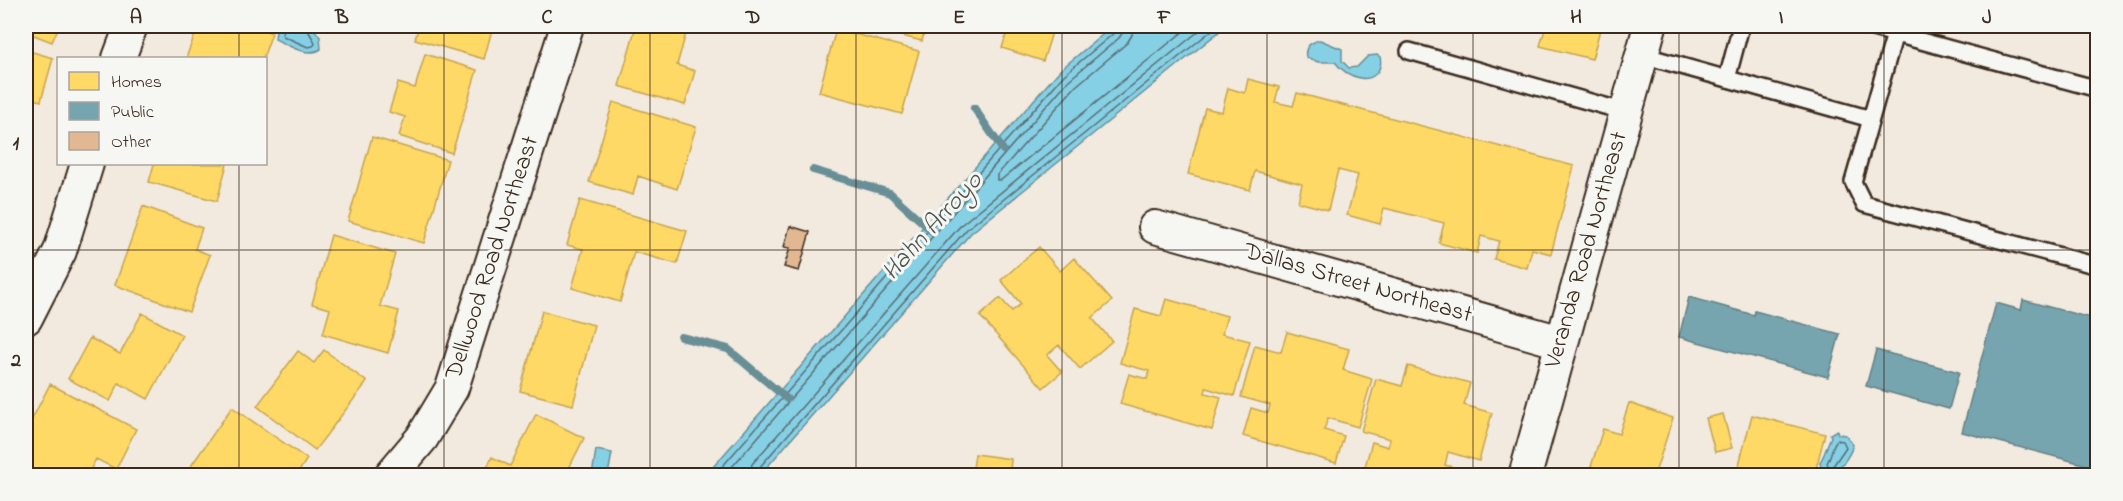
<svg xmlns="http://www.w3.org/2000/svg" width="2123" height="501" font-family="'Indie Flower',sans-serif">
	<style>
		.water { fill: #86d0e6; stroke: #688e96; stroke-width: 1.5 }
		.homes { fill: #ffd966; stroke: #c4a450; stroke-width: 1.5 }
		.public { fill: #76a5af; stroke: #648084; stroke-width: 1.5 }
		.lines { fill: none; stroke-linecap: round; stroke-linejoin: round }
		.shore { stroke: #596c6e; stroke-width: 1.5 }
		.stream { stroke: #688e96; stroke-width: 8 }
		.building { fill: #e2b892; stroke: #3b2a1e; stroke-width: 1.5 }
		.lane-casing { stroke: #3b2a1e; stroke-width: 20 }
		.street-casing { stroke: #3b2a1e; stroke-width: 36 }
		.lane { stroke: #f6f6f2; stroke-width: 15 }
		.street { stroke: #f6f6f2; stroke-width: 32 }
		.grid { fill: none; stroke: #3b2a1e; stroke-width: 1.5; stroke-opacity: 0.55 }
		.labels { text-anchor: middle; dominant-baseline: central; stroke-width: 6; stroke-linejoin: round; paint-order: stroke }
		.street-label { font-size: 24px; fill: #3b2a1e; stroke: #f6f6f2 }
		.water-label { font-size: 26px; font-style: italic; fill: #4e5450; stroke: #f6f6f2 }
		.neatline { fill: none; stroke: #3b2a1e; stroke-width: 2 }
		.grid-label { font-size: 20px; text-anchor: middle; font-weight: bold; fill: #3b2a1e }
	</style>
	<rect width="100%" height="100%" fill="#f2eadf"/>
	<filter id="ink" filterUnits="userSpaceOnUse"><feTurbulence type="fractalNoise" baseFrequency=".0167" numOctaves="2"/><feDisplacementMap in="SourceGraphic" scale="12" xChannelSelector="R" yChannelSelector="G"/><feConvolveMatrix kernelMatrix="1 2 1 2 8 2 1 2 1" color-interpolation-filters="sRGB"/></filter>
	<g filter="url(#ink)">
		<path class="water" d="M279,26h33l8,11 1,12c-14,9 -33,-4 -46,-10l1,-9z
			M1113,26h113l-255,207 -211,242h-54l354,-405z
			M1320,40l22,9v12l7,7 8,-1 11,-11 9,-1 3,2c3,12 -6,24 -20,21 -10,-2 -19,-8 -25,-16h-17l-12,-5c-2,-10 5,-15 14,-17z
			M1837,430l1,4 8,1 7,10c-3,10 -13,26 -23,28l-9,-6 -1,-5c6,-9 6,-16 11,-25l-1,-3z
			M596,450l16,3 -4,22h-16z"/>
		<path class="homes" d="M26,26h33l-7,16 -26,-10z
			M198,26h59l-1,1 16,6 -9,25h-77z
			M419,26h74l-9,33 -69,-20z
			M636,26h52l-11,39 18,6 -10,34 -66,-19z
			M863,26h63l-4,15z
			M1009,26h45l-11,35 -41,-13z
			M1546,26h55l-9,33 -52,-13z
			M836,29l83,22 -17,63 -83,-22z
			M26,50l27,8 -12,43 -15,-4z
			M425,54l52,16 -25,83 -53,-17 6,-19 -16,-5 9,-29 17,5z
			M1248,79l31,8 -4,15 18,4 4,-13 277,73 -23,88 -19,-5 -5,19 -33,-9 5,-18 -18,-5 -4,17 -38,-10 5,-20 -60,-15 -4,16 -33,-9 11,-40 -20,-5 -10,40 -30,-8 4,-18 -47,-13 -5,19 -62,-16 17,-66 17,4 6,-24 17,5z
			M613,102l83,25 -19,62 -39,-13 -5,19 -44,-13z
			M372,137l76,23 -24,83 -76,-22z
			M154,164h73l-10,37 -68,-19z
			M580,200l107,31 -10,33 -43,-12 -14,50 -48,-14 11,-39 -16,-4z
			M143,206l59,22 -7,21 15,6 -21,57 -74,-27z
			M331,235l64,19 -15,52 19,5 -11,42 -65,-19 7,-25 -18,-5z
			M1039,247l21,24 14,-13 38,43 -20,17 20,23 -32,28 -21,-24 -12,10 15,17 -19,16 -63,-72 20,-18 12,13 9,-7 -20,-24z
			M1166,299l61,17 -5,18 28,7 -16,55 -28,-8 -1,5 16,4 -9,33 -92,-26 9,-30 18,5 2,-8 -29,-8 15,-54 26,7z
			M542,311l52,14 -21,80 -53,-14z
			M142,313l40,22 -34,64 -29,-16 -9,18 -42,-22 22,-41 30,16z
			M1287,332l62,17 -6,21 29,9 -14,48 -30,-9 -4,12 20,6 -8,27 -93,-27 8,-28 17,5 2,-8 -29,-8 14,-52 26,7z
			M324,350l43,32 -52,68 -58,-44 41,-55 16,12z
			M1408,366l62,17 -6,22 28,8 -13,48 -31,-9 -3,13 19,5 -1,6h-80l-19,-6 8,-28 16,5 2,-8 -29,-8 15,-52 26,7z
			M50,384l86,45 -20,40 -20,-10 -9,17h-53l-8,-5v-40z
			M1629,403l44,15 -19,58h-66l15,-47 16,5z
			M232,407l75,52 -11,17h-112z
			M536,414l48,24 -19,38h-82l9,-19 18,9z
			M1723,414l9,34 -17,4 -9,-34z
			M1752,415l73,19 -11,42h-78z
			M975,454l36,5 -1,12 29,5h-67z
			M917,469l3,7h-16z"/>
		<path class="public" d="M1689,297l65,18 1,-4 85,23 -12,43 -149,-40z
			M2023,300l75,20v148l-136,-36 34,-129 25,7z
			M1876,350l83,22 -10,37 -83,-23z"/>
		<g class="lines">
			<path class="shore" d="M284,26l-2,7 1,3 25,11 5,-1 2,-2c-1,-7 -8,-11 -8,-18
				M1133,26l-1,9 -5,8 -51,43 -79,89v5h4l189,-154
				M1837,440l6,1 3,6 -13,19 -4,1 -2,-4c5,-8 4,-17 10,-23z
				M714,476l350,-401 50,-42 3,-7
				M724,476l345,-396 50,-42 4,-6 1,-6
				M749,476l3,-12 210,-240 243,-198
				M756,476l2,-7 209,-240 250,-203"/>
			<path class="stream" d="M974,108l29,42
				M813,170l77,23 42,38
				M681,337l47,12 59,50"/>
		</g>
		<path class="building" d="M790,226l20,6 -11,39 -15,-4 6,-19 -6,-1z"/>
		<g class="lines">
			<defs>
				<path id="lane" d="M1866,26l232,63
					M1409,51l217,61
					M1642,55l229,64 -18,63 11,22 234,62
					M1727,79l14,-53
					M1871,119l26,-93"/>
				<path id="street" d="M119,58l12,-32
					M1155,227l406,115
					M26,318l34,-67 27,-87
					M390,476l32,-38 30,-50 115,-362
					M1525,476l125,-450"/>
			</defs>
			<use href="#lane" class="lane-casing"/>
			<use href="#street" class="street-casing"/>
			<use href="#lane" class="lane"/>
			<use href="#street" class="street"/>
		</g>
	</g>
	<path class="grid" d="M239,26v32M444,26v450M650,26v450M856,26v450M1062,26v450M1267,26v450M1473,26v450M1679,26v450M1884,26v450M239,164v312M26,250h2072"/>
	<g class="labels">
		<g class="street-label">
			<text transform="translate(1587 250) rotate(-74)">Veranda Road Northeast</text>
			<text transform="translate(493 258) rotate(-72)">Dellwood Road Northeast</text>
			<text transform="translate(1358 284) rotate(16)">Dallas Street Northeast</text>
		</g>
		<g class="water-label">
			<text transform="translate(933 227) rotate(-48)">Hahn Arroyo</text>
		</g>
	</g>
	<rect width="2123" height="501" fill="none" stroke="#f6f6f2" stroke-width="66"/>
	<rect x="57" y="57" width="210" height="108" fill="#f6f6f2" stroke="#aba49d" stroke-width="1.5"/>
	<rect x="69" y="72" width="30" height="18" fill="#ffd966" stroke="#aba49d" stroke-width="1.5"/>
	<text x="111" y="87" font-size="18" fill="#3b2a1e">Homes</text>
	<rect x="69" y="102" width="30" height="18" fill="#76a5af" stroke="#aba49d" stroke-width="1.5"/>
	<text x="111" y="117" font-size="18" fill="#3b2a1e">Public</text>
	<rect x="69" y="132" width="30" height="18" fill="#e2b892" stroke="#aba49d" stroke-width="1.5"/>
	<text x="111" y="147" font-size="18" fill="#3b2a1e">Other</text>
	<rect x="33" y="33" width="2057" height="435" class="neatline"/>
	<g class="grid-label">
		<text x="136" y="23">A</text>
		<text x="342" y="23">B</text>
		<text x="547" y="23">C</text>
		<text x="753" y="23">D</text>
		<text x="959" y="23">E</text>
		<text x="1164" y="23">F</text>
		<text x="1370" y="23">G</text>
		<text x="1576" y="23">H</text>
		<text x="1781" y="23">I</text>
		<text x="1987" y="23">J</text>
		<text x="16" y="149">1</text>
		<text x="16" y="366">2</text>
	</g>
</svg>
